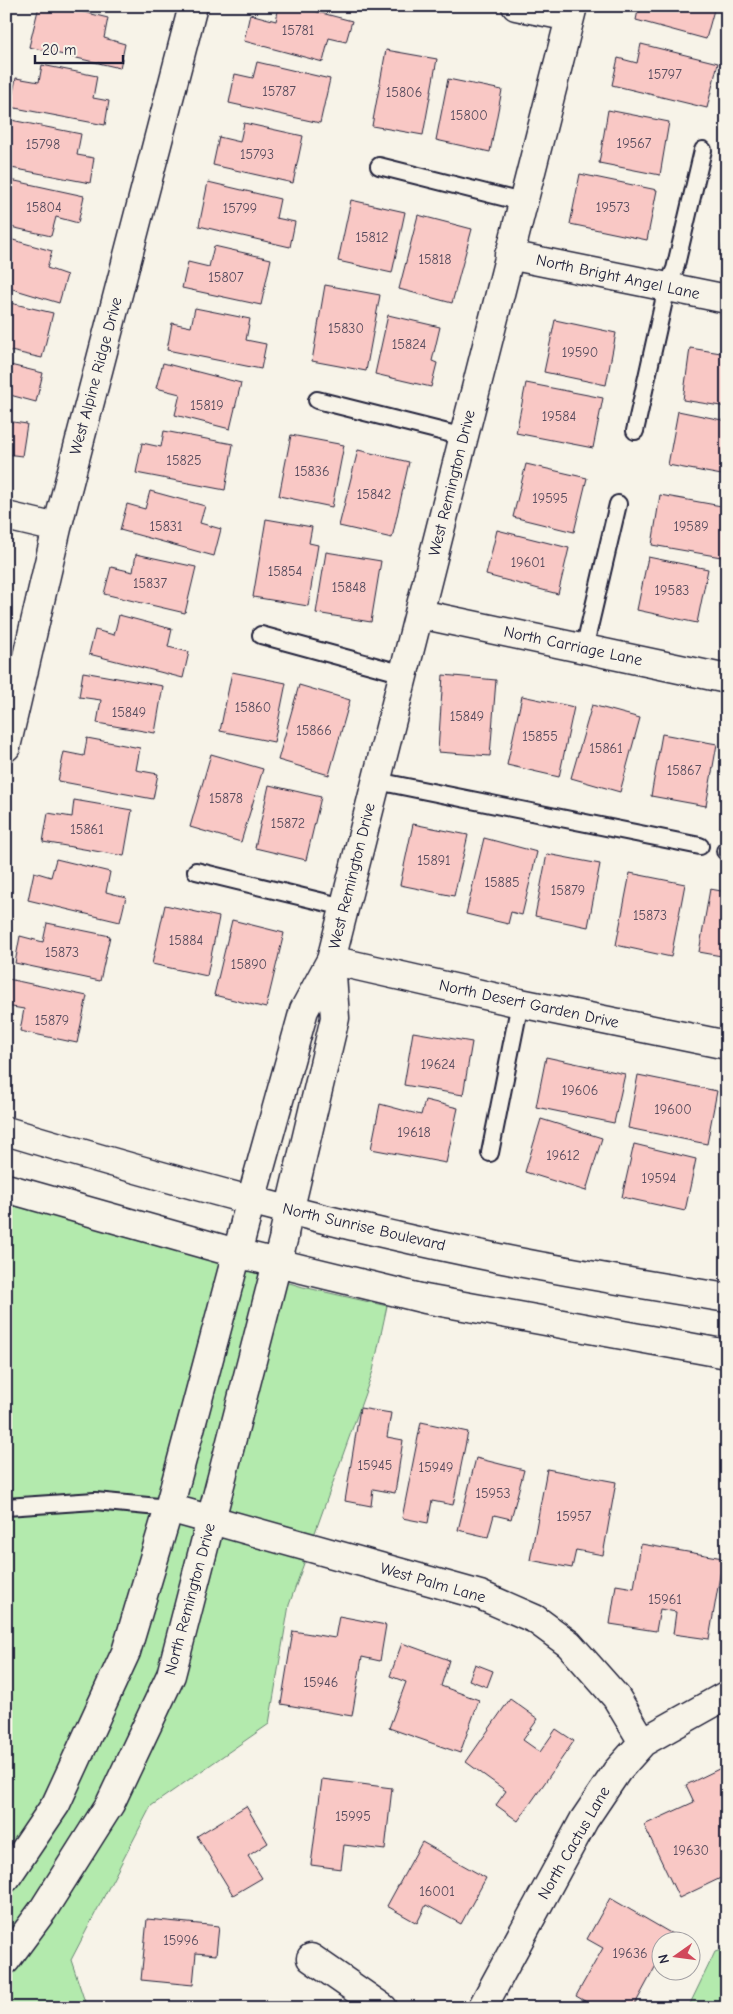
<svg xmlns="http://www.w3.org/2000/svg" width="733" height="2014" font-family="'Comic Neue',sans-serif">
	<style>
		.green { fill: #b3eaad; stroke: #6a8674 }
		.building { fill: #f9c8c5; stroke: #22223b }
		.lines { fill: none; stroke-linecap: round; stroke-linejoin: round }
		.lane-casing { stroke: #22223b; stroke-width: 20 }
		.street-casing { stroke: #22223b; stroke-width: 31 }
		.secondary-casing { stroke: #22223b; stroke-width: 31 }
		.lane { stroke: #f7f3e8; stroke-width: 16 }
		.street { stroke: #f7f3e8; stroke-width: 28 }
		.secondary { stroke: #f7f3e8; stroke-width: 28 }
		.labels { text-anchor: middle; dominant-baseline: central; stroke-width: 4; stroke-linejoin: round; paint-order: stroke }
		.number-label { font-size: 14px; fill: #584c5e }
		.street-label { font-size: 16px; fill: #22223b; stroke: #f7f3e8 }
	</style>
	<rect width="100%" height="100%" fill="#f7f3e8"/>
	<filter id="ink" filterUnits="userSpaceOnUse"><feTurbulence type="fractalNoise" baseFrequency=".02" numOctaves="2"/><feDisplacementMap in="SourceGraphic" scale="10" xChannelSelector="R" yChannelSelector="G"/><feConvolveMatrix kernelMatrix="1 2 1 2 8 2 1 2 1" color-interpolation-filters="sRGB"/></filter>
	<g filter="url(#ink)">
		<path class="green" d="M6,1200l297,87 84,19 -14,65 -84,234 -20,119 -118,82 -80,154 16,48h-81z
			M727,1948v60h-39l27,-56z"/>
		<path class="building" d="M39,6h20l49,12 -4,20 21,6 -5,24 -91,-21z
			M279,6h16l57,15 -6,21 -17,-4 -6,24 -79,-21 6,-27 26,7z
			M639,6h76l-9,33 -70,-19z
			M641,44l77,19 -11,45 -95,-23 6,-27 19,5z
			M386,50l51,9 -14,76 -51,-9z
			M257,62l73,17 -10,44 -91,-20 6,-29 18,4z
			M42,65l55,11 -4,22 16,3 -4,24 -95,-18 6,-29 23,4z
			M448,79l54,11 -12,62 -54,-12z
			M608,110l61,12 -9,53 -61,-12z
			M6,119l75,15 -4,21 17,3 -4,25 -84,-16z
			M244,123l59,13 -10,47 -80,-18 6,-28 21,5z
			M580,174l77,16 -10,50 -77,-16z
			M6,179l78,17 -6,27 -22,-6 -5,19 -45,-10z
			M208,182l72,17 -4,19 19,4 -5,25 -91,-21z
			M351,200l54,12 -13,61 -54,-12z
			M418,215l54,14 -20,74 -53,-14z
			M727,225v32l-6,-2z
			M6,238l46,13 -5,17 20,7 -8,28 -53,-16z
			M214,246l57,13 -10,46 -79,-17 6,-26 21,5z
			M325,285l55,10 -14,76 -54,-10z
			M6,302l47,11 -11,45 -36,-8z
			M195,308l55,11 -4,21 20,4 -5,25 -94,-19 5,-27 19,4z
			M388,315l52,12 -8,34 5,2 -6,24 -56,-13z
			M555,320l61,13 -10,52 -62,-13z
			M690,348l37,6v53l-44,-7z
			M163,363l78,20 -11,46 -55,-14 5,-21 -24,-6z
			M6,364l37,9 -7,29 -26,-7 -4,15z
			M526,383l77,15 -10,50 -77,-15z
			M678,411l49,10v55l-59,-11z
			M6,421l21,3 -5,32 -16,-2z
			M164,431l69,13 -8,46 -89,-17 6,-30 19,4z
			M291,435l53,10 -12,62 -53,-11z
			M358,450l51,12 -17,76 -53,-12z
			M526,464l61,14 -13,54 -61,-15z
			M150,491l55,15 -5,17 21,6 -7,27 -94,-26 7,-26 18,5z
			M660,495l67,12v51l-75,-13z
			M266,519l46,8 -3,16 9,2 -10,61 -55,-9z
			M497,530l72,18 -11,46 -72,-19z
			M326,552l55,9 -10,61 -55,-9z
			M136,554l60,13 -11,46 -81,-19 7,-27 22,5z
			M648,557l60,12 -11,54 -60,-13z
			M119,615l53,14 -4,18 21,5 -6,26 -94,-24 6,-24 19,5z
			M83,672l80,14 -8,47 -58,-10 4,-23 -22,-3z
			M232,672l54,11 -12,59 -54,-11z
			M443,675l53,5 -6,76 -52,-4z
			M299,685l51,15 -21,75 -51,-15z
			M522,696l52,11 -15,70 -52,-12z
			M592,705l48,13 -20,74 -49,-14z
			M662,734l55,10 -11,62 -55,-10z
			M87,738l53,10 -4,22 22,4 -5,25 -95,-18 6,-29 20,4z
			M211,754l52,15 -22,73 -51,-15z
			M269,785l52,12 -15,63 -51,-12z
			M74,800l58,10 -8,46 -81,-14 5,-29 24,4z
			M413,824l55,11 -14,61 -54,-11z
			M484,838l53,14 -15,63 -11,-3 -3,12 -42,-10z
			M547,854l53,10 -12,63 -53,-11z
			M56,859l54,13 -4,20 20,5 -6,25 -92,-22 6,-28 17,5z
			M630,873l55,11 -14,73 -55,-12z
			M710,889l17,3v65l-28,-5z
			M165,905l54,12 -12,59 -55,-12z
			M232,920l52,13 -18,75 -52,-13z
			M47,923l63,13 -10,45 -85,-18 5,-27 23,6z
			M8,979l79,17 -10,47 -57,-12 4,-22 -18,-3z
			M413,1032l59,10 -9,53 -59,-10z
			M546,1057l79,17 -11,49 -78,-16z
			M638,1075l79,16 -10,53 -79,-16z
			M425,1100l33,8 -12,55 -75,-14 9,-45 41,11z
			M541,1119l61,19 -16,53 -61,-19z
			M634,1144l62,15 -11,52 -63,-14z
			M360,1408l31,5 -4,24 16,3 -8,53 -22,-4 -2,17 -26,-5z
			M421,1422l47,10 -15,73 -21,-4 -4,22 -26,-5z
			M476,1458l48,12 -13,49 -17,-4 -6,22 -30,-7z
			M547,1469l69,13 -13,73 -27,-5 -4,18 -42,-8z
			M641,1544l82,14 -14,81 -36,-5 3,-22 -16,-3 -4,22 -46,-7 6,-39 18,3z
			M339,1616l47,9 -6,36 -18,-4 -10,59 -71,-12 12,-73 42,7z
			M402,1643l47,17 -8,26 38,14 -19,53 -71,-25 17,-46 -16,-6z
			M475,1664l18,7 -6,16 -18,-7z
			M510,1699l28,20 -15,21 17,12 16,-23 18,12 -56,80 -22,-16 10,-14 -40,-29z
			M727,1765v110l-48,23 -35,-73 50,-23 -8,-17z
			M322,1779l70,9 -7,62 -41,-5 -3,24 -30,-4z
			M246,1806l22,37 -20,13 14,22 -29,17 -36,-59z
			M422,1842l64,36 -25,46 -35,-19 -9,18 -30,-17z
			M610,1898l64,37 -4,7h-10v16l-27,50h-36l-21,-12 27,-48 -16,-9z
			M147,1919l72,7 -3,29 -20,-2 -3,32 -52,-5z"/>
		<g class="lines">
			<defs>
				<path id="lane" d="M379,166l143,36
					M317,400l147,37
					M635,431l32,-144 8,-18 28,-119
					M261,635l143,39
					M584,649l34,-145
					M377,781l323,65
					M725,851h2
					M196,871l148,36
					M490,1153l30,-150
					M6,1507l89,-6 74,7"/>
				<path id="street" d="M516,6l54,11
					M509,255l218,44
					M6,516l51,12
					M420,614l307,65
					M6,747l51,-219 136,-522
					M331,960l189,43 207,42
					M245,1222l59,-212 27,-50 242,-954
					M284,1233l51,-215 -4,-58
					M169,1508l311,87 55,24 34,25 47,53 27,45
					M311,1958l72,50
					M482,2008l102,-188 33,-49 26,-29 84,-47"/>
				<path id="secondary" d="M6,1131c164,49 330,95 497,128 74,15 149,27 224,39
					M6,1188l230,65 189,46 302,55
					M6,1878l50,-74 70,-152 43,-144 76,-285
					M6,1960l37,-50 67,-106 61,-129 113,-439"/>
			</defs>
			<use href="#lane" class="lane-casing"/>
			<use href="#street" class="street-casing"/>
			<use href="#secondary" class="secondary-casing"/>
			<use href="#lane" class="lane"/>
			<use href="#street" class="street"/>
			<use href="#secondary" class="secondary"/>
		</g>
	</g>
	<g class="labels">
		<g class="number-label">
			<text x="298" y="30">15781</text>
			<text x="665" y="74">15797</text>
			<text x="279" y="91">15787</text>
			<text x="404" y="92">15806</text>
			<text x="469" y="115">15800</text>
			<text x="634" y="143">19567</text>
			<text x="43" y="144">15798</text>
			<text x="257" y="154">15793</text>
			<text x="44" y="207">15804</text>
			<text x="613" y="207">19573</text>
			<text x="240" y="208">15799</text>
			<text x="372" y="237">15812</text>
			<text x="435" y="259">15818</text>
			<text x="226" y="277">15807</text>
			<text x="346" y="328">15830</text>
			<text x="409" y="344">15824</text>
			<text x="580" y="352">19590</text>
			<text x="207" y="405">15819</text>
			<text x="559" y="416">19584</text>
			<text x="184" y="460">15825</text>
			<text x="312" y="471">15836</text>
			<text x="374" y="494">15842</text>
			<text x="550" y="498">19595</text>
			<text x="166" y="526">15831</text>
			<text x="691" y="526">19589</text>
			<text x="528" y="562">19601</text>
			<text x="285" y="571">15854</text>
			<text x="150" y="583">15837</text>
			<text x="349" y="587">15848</text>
			<text x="672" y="590">19583</text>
			<text x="253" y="707">15860</text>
			<text x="129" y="712">15849</text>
			<text x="467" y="716">15849</text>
			<text x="314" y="730">15866</text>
			<text x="540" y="736">15855</text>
			<text x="606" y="748">15861</text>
			<text x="684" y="770">15867</text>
			<text x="226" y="798">15878</text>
			<text x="288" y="823">15872</text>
			<text x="87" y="829">15861</text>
			<text x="434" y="860">15891</text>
			<text x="502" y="882">15885</text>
			<text x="568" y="890">15879</text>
			<text x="650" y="915">15873</text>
			<text x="186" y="940">15884</text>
			<text x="62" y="952">15873</text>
			<text x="249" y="964">15890</text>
			<text x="52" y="1020">15879</text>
			<text x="438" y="1064">19624</text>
			<text x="580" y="1090">19606</text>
			<text x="673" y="1109">19600</text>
			<text x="414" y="1132">19618</text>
			<text x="563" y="1155">19612</text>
			<text x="659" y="1178">19594</text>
			<text x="375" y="1465">15945</text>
			<text x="436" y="1467">15949</text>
			<text x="493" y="1493">15953</text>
			<text x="574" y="1516">15957</text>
			<text x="665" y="1599">15961</text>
			<text x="321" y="1682">15946</text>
			<text x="353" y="1816">15995</text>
			<text x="691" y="1850">19630</text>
			<text x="437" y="1891">16001</text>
			<text x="181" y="1940">15996</text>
			<text x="630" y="1953">19636</text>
		</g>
		<g class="street-label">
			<text transform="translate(618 277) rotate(12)">North Bright Angel Lane</text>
			<text transform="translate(96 376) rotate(-75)">West Alpine Ridge Drive</text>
			<text transform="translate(452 483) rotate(-76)">West Remington Drive</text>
			<text transform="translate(573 646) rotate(12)">North Carriage Lane</text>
			<text transform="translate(352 876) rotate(-76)">West Remington Drive</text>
			<text transform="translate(529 1004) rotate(12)">North Desert Garden Drive</text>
			<text transform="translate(364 1227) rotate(13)">North Sunrise Boulevard</text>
			<text transform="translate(433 1583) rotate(16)">West Palm Lane</text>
			<text transform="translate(190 1599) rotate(-75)">North Remington Drive</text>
			<text transform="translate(574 1843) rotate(-60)">North Cactus Lane</text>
		</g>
	</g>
	<rect width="733" height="2014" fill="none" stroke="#f7f3e8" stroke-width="25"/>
	<rect x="12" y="12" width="708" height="1989" fill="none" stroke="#22223b" stroke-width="2" filter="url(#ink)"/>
	<g transform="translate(676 1956) rotate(256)"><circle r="24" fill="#f7f3e8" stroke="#a29fa3"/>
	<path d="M0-4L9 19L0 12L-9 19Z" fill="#d1495b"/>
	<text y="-8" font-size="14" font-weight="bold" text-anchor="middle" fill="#22223b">N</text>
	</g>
	<path d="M35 55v8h88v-8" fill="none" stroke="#22223b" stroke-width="2.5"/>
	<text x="42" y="55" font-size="15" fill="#22223b" stroke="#f7f3e8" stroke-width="4" paint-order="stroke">20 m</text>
</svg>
